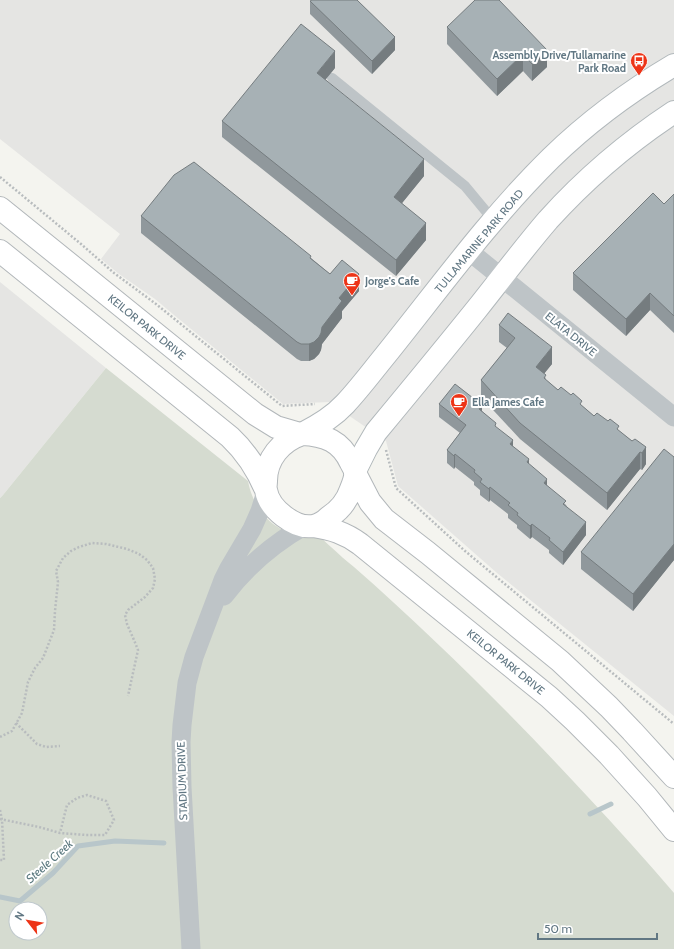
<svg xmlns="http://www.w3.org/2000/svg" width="674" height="949" font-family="Cabin,sans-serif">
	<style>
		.built { fill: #e5e5e3 }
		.green { fill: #d5dbd0; fill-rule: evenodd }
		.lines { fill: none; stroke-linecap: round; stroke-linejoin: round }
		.stream { stroke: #b8c6ca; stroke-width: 5 }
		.secondary-casing { stroke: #b1b8bb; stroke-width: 24 }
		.primary-casing { stroke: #b2b7ba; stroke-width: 24 }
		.path { stroke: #b8bcbe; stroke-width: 2.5; stroke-dasharray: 2 2; stroke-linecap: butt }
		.lane { stroke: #bec4c7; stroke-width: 10 }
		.street { stroke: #bec4c7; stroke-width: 19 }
		.secondary { stroke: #fff; stroke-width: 22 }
		.primary { stroke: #fff; stroke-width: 22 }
		.wall { fill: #90989c }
		.shaded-wall { fill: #757c7f }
		.building { fill: #a7b1b5; stroke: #757c7f }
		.labels { text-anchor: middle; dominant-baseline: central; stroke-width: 4; stroke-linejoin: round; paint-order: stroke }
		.poi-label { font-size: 11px; font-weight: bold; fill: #617783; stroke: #fff; text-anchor: start }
		.street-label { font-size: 11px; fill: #617783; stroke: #fff }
		.water-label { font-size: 12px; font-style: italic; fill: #5c7a80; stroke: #fff }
	</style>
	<rect width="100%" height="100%" fill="#f4f4ef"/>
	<path class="built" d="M0,0h674v716l-177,-143 -99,-87 -12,-45 -57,-39 -46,2 -109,-89 -19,-16 -36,-25 -18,-15 19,-25 -120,-95z
		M0,282l106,86 -103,127 -3,3z"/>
	<path class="green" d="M106,368l142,113c3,19 17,42 36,49 9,3 29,3 36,7 4,3 7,7 11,10 8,7 15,14 23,20 82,72 159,149 233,229 30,32 59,64 87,97v56h-674v-451l3,-3zM16,909h24v24h-24z"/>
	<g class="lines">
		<path class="stream" d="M590,814l21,-10
			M0,897l20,4 33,-28 25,-27 37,-5 49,2"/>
		<defs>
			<path id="secondary" d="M302,434c16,-8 31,-17 43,-30 14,-15 26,-31 39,-47 54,-67 105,-138 167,-199 37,-36 79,-67 123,-93
				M355,471l11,-22 10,-17c34,-41 67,-81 100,-122 24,-30 47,-61 72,-90 37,-41 79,-77 126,-108"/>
			<path id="primary" d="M0,208l255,206 21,13 24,7
				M0,251l230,186c16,15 27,32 36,53
				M302,434c23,1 39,7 49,29 1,2 3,5 4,8 1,5 -2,13 -4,18 -4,12 -11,21 -22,28 -4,4 -10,8 -16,9 -18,3 -44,-17 -47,-36 -1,-2 0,-6 0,-9 0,-22 15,-40 36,-47z
				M355,473l15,29 14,17 44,34 132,108 49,46 23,24 42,46
				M313,526c19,3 32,7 47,18l189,153 26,24 34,34 38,42 27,33"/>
		</defs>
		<use href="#secondary" class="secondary-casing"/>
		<use href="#primary" class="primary-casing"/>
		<path class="path" d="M0,177l81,67 33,29 42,31 126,102 33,-2
			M386,450l10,38 69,63 209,173
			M16,723l21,21 9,3 14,-1
			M0,737l12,-6 10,-18 6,-31 7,-14 8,-10 11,-28 1,-19 3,-29 -2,-11 7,-13 8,-7 8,-4 13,-4 14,1 21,5 12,5 8,6 6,8 2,11 -2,9 -8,9 -17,13 -3,5 2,9 7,16 4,10 -10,46
			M0,810l2,10 2,40h-4
			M0,819l39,8 21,6 26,2h19l9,-15 -8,-19 -19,-6 -10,3 -10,7 -7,28"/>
		<path class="lane" d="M332,78l133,108 29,35"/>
		<path class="street" d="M469,251l205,166
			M224,596c22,-29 50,-53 82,-71
			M191,949l-9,-162 -1,-45 1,-17 5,-42 7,-26 29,-77 6,-12 23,-39 8,-18 6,-19"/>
		<use href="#secondary" class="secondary"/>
		<use href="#primary" class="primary"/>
	</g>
	<path class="wall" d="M499,0l48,67 -15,14 -9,-10 -26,25 -50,-52v-17z
		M310,1l85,49 -23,24 -62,-60z
		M335,68l-10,12 99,96 -22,27 24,37 -30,36 -174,-139v-16z
		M674,194v139l-24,-23 -24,26 -53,-46v-17l91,-69z
		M141,216l170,42 19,16 29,17 -17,20v7l-20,26 -1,6 -2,4 -5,5 -5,2h-8l-4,-2 -156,-126z
		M499,325l53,39 -8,9 2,7 12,10 24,16 12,10 25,15 13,10 14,6v17l-4,6 -2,-1 -33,41 -87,-71 -39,-42v-17l26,-32 -8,-6z
		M439,404l43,7 47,54 18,21 19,19 20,30 -23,30 -14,-12v-3l-17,-13 -2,2 -13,-11v-3l-9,-7v-4l-18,-14 -1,2 -9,-7v-5l-6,-5v-3l-19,-15 -1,2 -7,-6v-13l13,-17 -21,-16z
		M674,457v103l-41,51 -52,-42v-17z"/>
	<path class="shaded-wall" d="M395,37v13l-23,24v-13z
		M547,50v17l-15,14v-17z
		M335,51v17l-18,22v-17z
		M523,54v17l-26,25v-17z
		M424,159v17l-30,37v-16z
		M426,223v17l-30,36v-16z
		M359,274v17l-17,20v7l-20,26 -1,6 -2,4 -5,5 -5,2v-17l13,-17 17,-29z
		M650,293v17l-24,26v-17z
		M552,347v17l-16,20v-17z
		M482,405v13l-3,-9z
		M513,440v13l-3,-9z
		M646,447v17l-4,6v-17z
		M640,452v17l-33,41v-17z
		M455,454v13l-1,2v-13z
		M529,459v13l-2,-10z
		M547,479v13l-3,-9z
		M490,487v13l-1,2v-13z
		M586,522v13l-23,30v-13z
		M532,524v13l-2,2v-13z
		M674,544v16l-41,51v-17z"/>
	<path class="building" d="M312,0h45l38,37 -23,24 -62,-60z
		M475,0h24l48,50 -15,14 -9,-10 -26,25 -50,-52z
		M301,24l34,27 -18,22 107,86 -30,38 32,26 -30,37 -174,-139z
		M194,162l117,94 -1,2 20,16 12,-14 17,14 -20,24 3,3 -20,26 -1,6 -2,4 -5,5 -5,2h-8l-4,-2 -156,-126 33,-41z
		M653,193l11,11 10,-10v122l-24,-23 -24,26 -53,-46z
		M508,313l44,34 -16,20 10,8 -2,3 14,12 3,-3 10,8 2,-2 9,8 -2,3 14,12 3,-3 11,8 2,-2 9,7 -2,3 15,12 3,-2 11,8 -4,6 -2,-1 -33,41 -87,-70 -39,-43 34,-42 -16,-13z
		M455,384l27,21 -3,4 17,14 -1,3 18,14 -3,4 19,15 -2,3 20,17 -3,4 22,18 -3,3 23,18 -23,30 -14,-12 1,-2 -18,-14 -2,2 -13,-11 1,-2 -10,-8 2,-2 -20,-16 -1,2 -9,-7 2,-3 -8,-7 1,-2 -20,-16 -1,2 -7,-6 19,-25 -27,-21z
		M664,449l10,8v87l-41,50 -52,-42z"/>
	<defs>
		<symbol id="bus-pin" viewBox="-11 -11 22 30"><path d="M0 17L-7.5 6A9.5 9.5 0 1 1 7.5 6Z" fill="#ed3417" stroke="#fff"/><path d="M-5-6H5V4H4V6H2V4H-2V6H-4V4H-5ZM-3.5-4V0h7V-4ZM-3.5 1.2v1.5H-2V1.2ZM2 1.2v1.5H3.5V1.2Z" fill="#fff"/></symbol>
		<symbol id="cafe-pin" viewBox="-11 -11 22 30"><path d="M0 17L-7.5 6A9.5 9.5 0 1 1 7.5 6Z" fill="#ed3417" stroke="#fff"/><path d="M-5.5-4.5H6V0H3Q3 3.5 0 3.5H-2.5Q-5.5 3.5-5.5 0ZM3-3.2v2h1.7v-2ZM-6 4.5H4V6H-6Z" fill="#fff"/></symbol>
	</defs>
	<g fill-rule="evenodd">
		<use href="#bus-pin" x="629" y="51" width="20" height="27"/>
		<use href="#cafe-pin" x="342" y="271" width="20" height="27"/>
		<use href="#cafe-pin" x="449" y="392" width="20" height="27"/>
	</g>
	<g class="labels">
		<g class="poi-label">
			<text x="626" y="55" text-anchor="end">Assembly Drive/Tullamarine<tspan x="626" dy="13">Park Road</tspan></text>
			<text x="365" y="281">Jorge's Cafe</text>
			<text x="472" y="402">Ella James Cafe</text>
		</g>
		<g class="street-label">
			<text transform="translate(479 241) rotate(-50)">TULLAMARINE PARK ROAD</text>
			<text transform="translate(147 327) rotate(39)">KEILOR PARK DRIVE</text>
			<text transform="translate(571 334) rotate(39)">ELATA DRIVE</text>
			<text transform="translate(506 662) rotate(39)">KEILOR PARK DRIVE</text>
			<text transform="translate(182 781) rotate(-92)">STADIUM DRIVE</text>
		</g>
		<g class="water-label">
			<text transform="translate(49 861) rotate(-42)">Steele Creek</text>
		</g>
	</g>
	<g transform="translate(28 921) rotate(301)"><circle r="19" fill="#ffffff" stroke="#c0c9cd"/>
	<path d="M0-3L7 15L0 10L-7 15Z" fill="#ed3417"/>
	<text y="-6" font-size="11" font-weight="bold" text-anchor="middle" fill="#617783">N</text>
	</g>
	<path d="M538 933v6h119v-6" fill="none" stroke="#617783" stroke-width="2"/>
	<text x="544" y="933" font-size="12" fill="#617783" stroke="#ffffff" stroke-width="3" paint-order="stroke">50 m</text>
</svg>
